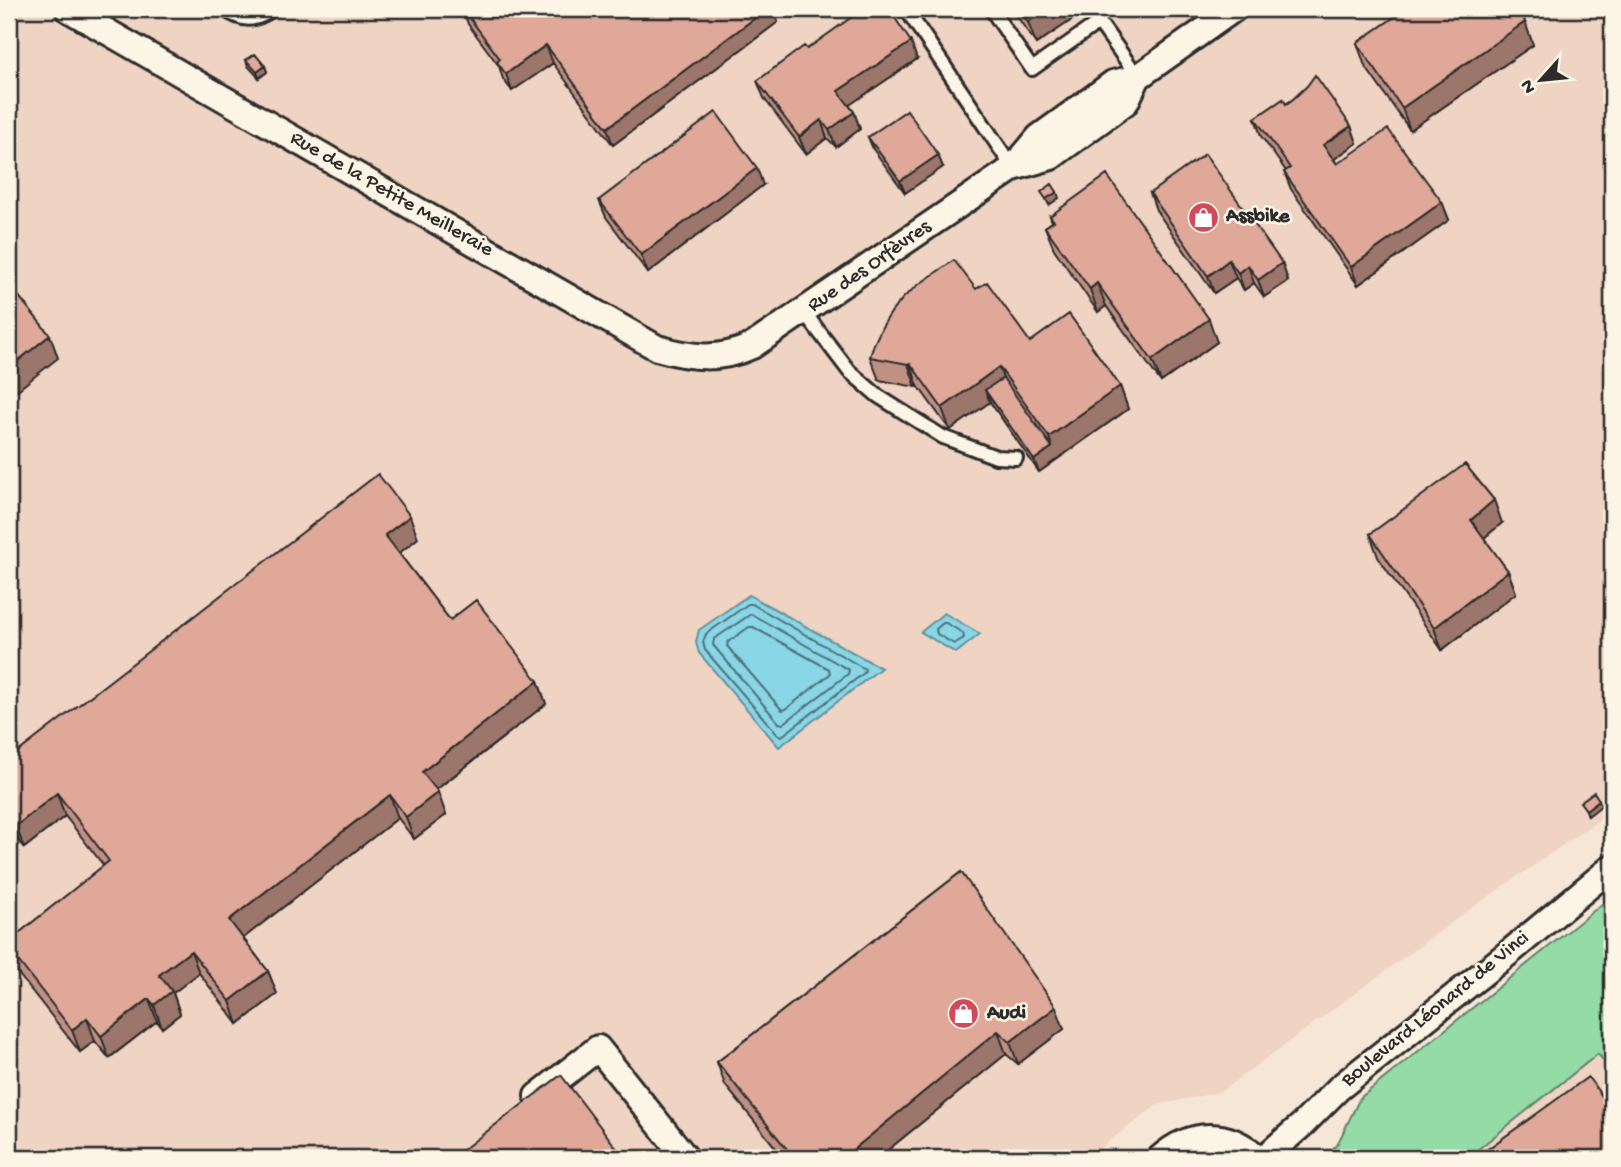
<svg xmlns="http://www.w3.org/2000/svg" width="1621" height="1167" font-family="'Gochi Hand',sans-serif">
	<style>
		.built { fill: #efd3c3 }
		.green { fill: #95dba8; stroke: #60836a; stroke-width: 2 }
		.water { fill: #88d6e6; stroke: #63929b; stroke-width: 2 }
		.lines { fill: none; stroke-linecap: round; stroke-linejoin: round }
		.shore { stroke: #506f76; stroke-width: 2 }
		.lane-casing { stroke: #2b2b2b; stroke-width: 18 }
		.street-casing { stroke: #2b2b2b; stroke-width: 30 }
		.lane { stroke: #fcf5e5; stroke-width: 12 }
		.street { stroke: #fcf5e5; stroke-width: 24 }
		.wall { fill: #c09083; stroke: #2b2b2b; stroke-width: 2 }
		.shaded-wall { fill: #9c766a; stroke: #2b2b2b; stroke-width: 2 }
		.building { fill: #dfa898; stroke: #2b2b2b; stroke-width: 2 }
		.labels { text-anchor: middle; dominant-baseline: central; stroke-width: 5; stroke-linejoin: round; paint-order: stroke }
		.street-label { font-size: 21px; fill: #2b2b2b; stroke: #fcf5e5 }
		.poi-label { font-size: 21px; font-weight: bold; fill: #2b2b2b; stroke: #fcf5e5; text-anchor: start }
	</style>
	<rect width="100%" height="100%" fill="#f6e6d6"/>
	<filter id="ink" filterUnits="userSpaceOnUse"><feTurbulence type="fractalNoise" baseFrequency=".0143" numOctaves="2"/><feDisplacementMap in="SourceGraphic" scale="14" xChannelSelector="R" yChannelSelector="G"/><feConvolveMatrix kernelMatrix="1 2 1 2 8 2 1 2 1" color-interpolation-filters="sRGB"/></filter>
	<g filter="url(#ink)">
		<path class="built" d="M9,9h1603v802l-146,101 -246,180 -63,13 -70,53h-1078z
			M1598,1053l14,18v87h-145z"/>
		<path class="green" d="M1612,896v175l-14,-17 -131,104h-143l14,-15 22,-45z"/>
		<path class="water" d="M749,595l132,73 -102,79 -80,-94 -3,-11 3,-12z
			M944,613l36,21 -24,19 -35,-21z"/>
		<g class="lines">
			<path class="shore" d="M748,604h4l113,65 -1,4 -82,63 -4,-1 -73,-85 -2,-8 3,-8z
				M751,614l98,56 -1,4 -65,50 -4,-1 -66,-78 1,-6z
				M943,623h3l17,10 1,5 -10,6 -17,-10 -1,-5z
				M749,627h4l76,42 1,5 -44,35 -4,1 -55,-64 1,-4z"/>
			<defs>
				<path id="lane" d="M224,9c18,13 31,13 49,0
					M906,9l107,159
					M991,9l41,60 67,-47 39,55
					M804,312l45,59 29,25 65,41 53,20 20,1"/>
				<path id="street" d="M68,9l589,339c35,10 62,13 95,-2l261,-178 26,-31 54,-39 20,-15 25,-6 96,-68
					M1013,168l38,-11 75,-55 12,-25
					M537,1096l61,-48 88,110
					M1160,1158c31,-27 67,-29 98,0
					M1264,1158l39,-34 36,-36 172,-137 101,-84"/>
			</defs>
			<use href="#lane" class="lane-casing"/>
			<use href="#street" class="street-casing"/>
			<use href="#lane" class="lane"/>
			<use href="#street" class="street"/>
		</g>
		<path class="wall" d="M463,9h310l5,13 -165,123 -60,-82 -41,28 -9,-12 -4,-13 -31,-42z
			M1012,9h76l-52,35z
			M1398,9h122l13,36 -123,85 -45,-64 -8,-23 44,-30z
			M807,49l110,10 -68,46 5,7 6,17 -24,18 -9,-9 -21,16 -42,-56 -7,-17z
			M246,60l19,6 2,6 -8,6 -11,-12z
			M1292,100l59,26 6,17 -23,16 3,5 105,38 7,18 -91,65 -67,-96 -7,-17 2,-1 -25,-35 -6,-18 31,-14z
			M868,137l75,30 -38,26 -32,-44z
			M763,185l-115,88 -42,-56 -7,-17z
			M1150,193l132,70 6,18 -24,16 -10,-14 -10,7 -8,-12 -22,15 -58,-83z
			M1050,216l167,126 -56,40 -55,-76 -8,6 -44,-63 -9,-22 7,-5z
			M976,289l54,53 90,44 8,23 -89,63 -49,-70 -40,28 -32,-44 -2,1 -37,-7 -9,-23z
			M1502,523l-18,15 24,33 8,22 -74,57 -64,-93 -8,-23z
			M418,538l-19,15 51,67 88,61 8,23 -110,86 10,25 -32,24 -16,-21 -155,120 25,33 9,23 -39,30 -39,-51 -26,20 7,21 -18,14 -5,-7 -48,37 -14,-17 -15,11 -67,-85 -4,-13v-13l95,-75 -39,-50 -41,32 -15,-20v-69z
			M961,872l103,157 -46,35 -12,-10 -128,104h-94l-59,-73 -8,-23z"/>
		<path class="shaded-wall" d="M767,9h6l5,13 -165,123 -6,-17z
			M1047,9h41l-52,35 -8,-22z
			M1525,22l8,23 -123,85 -8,-22z
			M911,42l6,17 -72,49 -7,-17z
			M546,45l7,18 -41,28 -6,-17z
			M265,66l2,6 -8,6 -2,-6z
			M854,112l6,17 -24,18 -7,-17z
			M821,120l6,18 -21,16 -7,-17z
			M1351,126l6,17 -27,19 -7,-17z
			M938,155l5,12 -38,26 -5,-12z
			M757,168l6,17 -115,88 -7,-18z
			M1057,192l2,6 -10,7 -3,-6z
			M1442,202l7,18 -91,65 -7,-18z
			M1229,260l7,18 -22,15 -6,-17z
			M1282,263l6,18 -24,16 -6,-17z
			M1248,265l6,18 -10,7 -6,-17z
			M1097,283l9,23 -8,6 -8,-23z
			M1209,319l8,23 -56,40 -9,-22z
			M50,335l8,23 -49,39v-29z
			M910,363l8,23 -2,1 -8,-23z
			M999,367l8,23h-22l5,12 -40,28 -8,-22z
			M1120,386l8,23 -89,63 -5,-12 18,-13 -3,-10z
			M1494,500l8,23 -23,19 -8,-22z
			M410,516l8,22 -25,20 -8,-23z
			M1508,571l8,22 -74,57 -8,-22z
			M538,681l8,23 -116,90 -8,-22z
			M438,792l8,23 -32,24 -8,-22z
			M57,793l8,23 -41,32 -8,-22z
			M390,795l8,23 -161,125 -8,-23z
			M1599,800l2,6 -13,10 -2,-6z
			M191,951l8,22 -26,20 7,21 -18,14 -8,-23 5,-30z
			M268,971l9,23 -39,30 -8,-23z
			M149,999l8,22 -48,37 -8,-22z
			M1056,1007l8,22 -46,35 -8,-22z
			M87,1018l8,23 -15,11 -8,-22z
			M998,1031l8,23 -128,104h-35z"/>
		<path class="building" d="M463,9h304l-160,119 -61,-83 -40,29 -9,-12 3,-3z
			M863,9h26l22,33 -73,49 16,21 -25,18 -8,-10 -22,17 -42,-56 47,-35 3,3z
			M1019,9h28l-19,13z
			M1406,9h114l5,13 -123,86 -45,-65z
			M255,54l10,12 -8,6 -11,-12z
			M1315,75l36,51 -28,19 14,19 51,-35 54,73 -91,65 -67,-95 6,-4 -35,-50 28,-19 3,5 6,-4 15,-14z
			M907,110l31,45 -38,26 -32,-44z
			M716,112l41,56 -116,87 -42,-55z
			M1205,154l77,109 -24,17 -10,-15 -10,8 -9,-13 -21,16 -58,-83z
			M1107,175l102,144 -57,41 -55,-77 -7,6 -45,-62 9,-6 -4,-5z
			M1052,184l5,8 -11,7 -5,-7z
			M954,260l22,29 11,-7 43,60 39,-28 51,72 -71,51 -50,-70 -57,41 -32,-45 -2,1 -38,-7 4,-13 8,-17 10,-16 12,-14 14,-12z
			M9,284l41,51 -41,33z
			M1003,378l49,69 -18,13 -49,-70z
			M1465,464l29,36 -23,20 37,51 -74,57 -64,-94z
			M378,474l32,42 -25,19 65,85 26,-20 62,81 -116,91 16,20 -32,25 -16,-22 -161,125 39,51 -38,30 -39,-50 -32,24 13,16 -18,14 -5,-6 -48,37 -14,-18 -15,12 -63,-81v-8l100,-80 -52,-68 -41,33 -7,-10v-57z
			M1594,792l5,8 -13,10 -6,-8z
			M961,872l95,135 -46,35 -12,-11 -155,127h-49l-77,-96z
			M561,1075l63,83h-172z
			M1588,1077l24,33v48h-137z"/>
	</g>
	<defs>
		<symbol id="shop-disc" viewBox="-11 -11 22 22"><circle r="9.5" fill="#d1495b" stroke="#fcf5e5"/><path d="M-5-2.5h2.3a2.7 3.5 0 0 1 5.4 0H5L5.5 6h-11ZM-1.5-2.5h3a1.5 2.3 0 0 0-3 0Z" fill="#fff"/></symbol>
	</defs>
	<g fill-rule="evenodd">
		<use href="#shop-disc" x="1186" y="200" width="35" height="35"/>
		<use href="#shop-disc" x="946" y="996" width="35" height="35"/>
	</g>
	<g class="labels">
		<g class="street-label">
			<text transform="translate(391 195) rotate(30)">Rue de la Petite Meilleraie</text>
			<text transform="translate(870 267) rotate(-35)">Rue des Orfèvres</text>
			<text transform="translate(1436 1010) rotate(-39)">Boulevard Léonard de Vinci</text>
		</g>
		<g class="poi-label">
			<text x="1226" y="217">Assbike</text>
			<text x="987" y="1014">Audi</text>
		</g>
	</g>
	<rect width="1621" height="1167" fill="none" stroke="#fcf5e5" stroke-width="35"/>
	<rect x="18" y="18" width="1586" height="1132" fill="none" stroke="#2b2b2b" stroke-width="2.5" filter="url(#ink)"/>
	<g transform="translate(1541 80) rotate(243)" stroke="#fcf5e5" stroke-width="5" paint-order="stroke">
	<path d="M0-5L12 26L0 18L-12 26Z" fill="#2b2b2b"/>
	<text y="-10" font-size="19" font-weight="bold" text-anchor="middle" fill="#2b2b2b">N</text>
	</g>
</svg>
